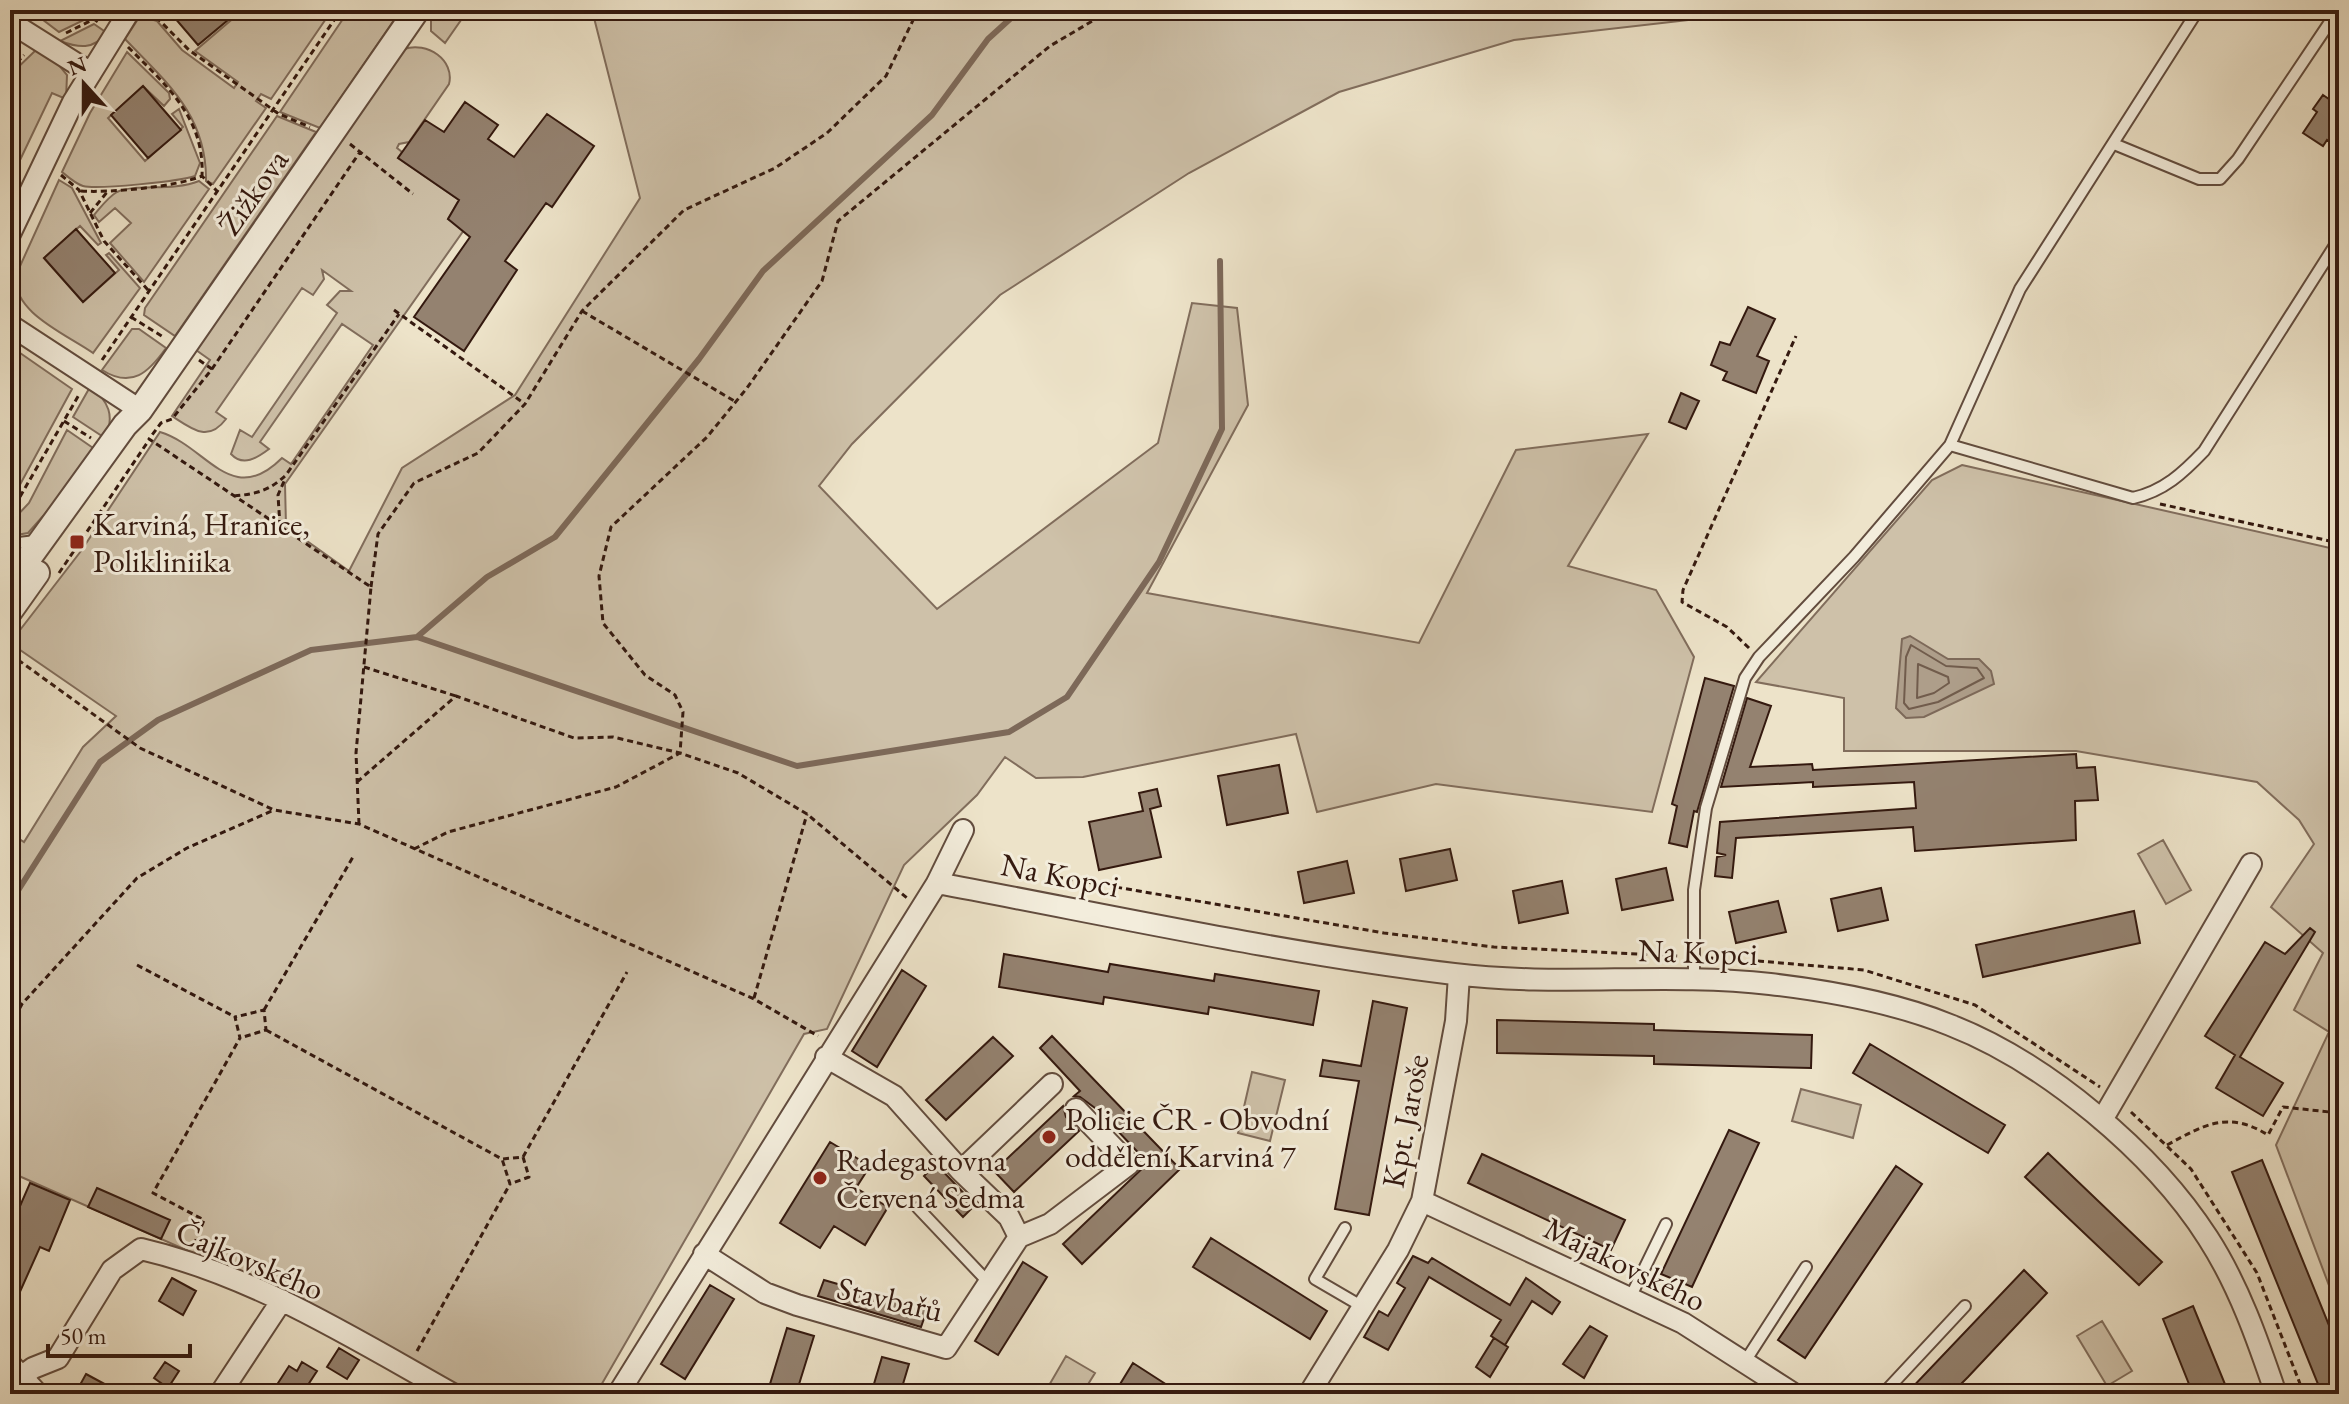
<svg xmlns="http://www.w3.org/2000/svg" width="2349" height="1404" font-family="'EB Garamond',serif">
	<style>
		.green { fill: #cec1a9; stroke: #816d5c; stroke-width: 2 }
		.water { fill: #ae9e8a; stroke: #7d6959; stroke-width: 2 }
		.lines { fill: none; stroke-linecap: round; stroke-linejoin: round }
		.shore { stroke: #715c4c; stroke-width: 2 }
		.stream { stroke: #7d6959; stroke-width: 6 }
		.building { fill: #948270; stroke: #34190f; stroke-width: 2 }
		.service-casing { stroke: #624c3e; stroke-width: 14 }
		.minor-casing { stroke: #624c3e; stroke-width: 24 }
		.tertiary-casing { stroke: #624c3e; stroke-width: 28 }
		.path { stroke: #34190f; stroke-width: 3; stroke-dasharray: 6 4; stroke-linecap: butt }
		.service { stroke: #f3eddc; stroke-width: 10 }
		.minor { stroke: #f3eddc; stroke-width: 20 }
		.tertiary { stroke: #f3eddc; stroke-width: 24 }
		.poi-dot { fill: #8f2418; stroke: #f3eddc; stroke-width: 3 }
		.labels { text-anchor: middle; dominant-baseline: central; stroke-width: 6; stroke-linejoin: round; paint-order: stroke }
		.street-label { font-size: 32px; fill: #34190f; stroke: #f3eddc }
		.poi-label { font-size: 32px; fill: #34190f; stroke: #f3eddc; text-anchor: start }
	</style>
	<rect width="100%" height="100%" fill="#ede3c9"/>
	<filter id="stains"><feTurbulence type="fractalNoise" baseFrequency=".0025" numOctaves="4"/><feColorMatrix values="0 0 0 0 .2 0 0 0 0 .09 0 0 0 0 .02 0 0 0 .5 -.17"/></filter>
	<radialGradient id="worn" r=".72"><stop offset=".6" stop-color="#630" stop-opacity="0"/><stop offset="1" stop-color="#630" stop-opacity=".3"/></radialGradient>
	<path class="green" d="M30,10h64l-8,9 -27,13z
		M243,10h89l-61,89 -10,-5 -5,7 10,7 -53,76 -7,-3c1,-66 -40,-99 -81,-142l15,-23 17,5 25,29 52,38 4,-6 -43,-31z
		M349,10h52l-81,118 -40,-16z
		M431,10h37l-23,33 -14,-12z
		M592,10h1184l-262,30 -175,52 -150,81 -189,122 -148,149 -33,42 118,123 221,-166 34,-140 45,5 11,97 -101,188 272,50 97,-193 132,-16 -80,132 88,24 38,67 -42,155 -216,-28 -119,28 -21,-78 -213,43 -47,1 -31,-21 -28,38 -73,70 -77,164 -23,5 -208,360h-131l-139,-82 -316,-140v-339l14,9 59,-95 33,-31 -106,-73 71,-92 79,-119c47,14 71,77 122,26l9,6 82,-119 -31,-21 -82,118 9,7c-12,9 -26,18 -38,5l9,-24 12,7 85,-124 -10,-8 13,-14h11l-29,-21 2,9 -11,16 -11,-7 -86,124 10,7c-18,24 -34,10 -54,-3l38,-56 -14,-10 208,-301c23,-8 51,11 45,35l-40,58 -10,2 -2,4 5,4 -4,6 61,42 -11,19 16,11 -179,254 1,42 63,45 53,-103 113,-73 125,-197z
		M94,24l13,9c-14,17 -28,15 -47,8z
		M38,48l16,11 13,16 -1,24 -14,-6 -42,88v-106z
		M127,52l42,41 1,6 -6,7 -21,-20 -35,32 37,43 38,-34 -11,-13 7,-5 21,54 -5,13c-14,5 -98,14 -112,10 -7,-2 -15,-9 -21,-14l28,-59z
		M277,116l39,16 -141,204 -31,-21 1,-7z
		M59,180l13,8 29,55 -3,2 -18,-19 -36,32 39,44 36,-32 -13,-15 3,-2 31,35 -47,65c-27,-19 -82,-41 -77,-78z
		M199,181l10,8 -65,93 -34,-39 21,-20 -16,-15 -16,14 -5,-7c7,-8 14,-18 23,-23 19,-9 55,0 82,-11z
		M132,329h7l27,19c-17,24 -34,41 -64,22z
		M10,346l62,43 -62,114z
		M90,387c19,14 25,29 15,51l-32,-21z
		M67,430l29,20 -14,22 -54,61 -18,3v-13l19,-20z
		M1962,465l377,85v762l-63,-167 53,-113 -35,-22 29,-57 -52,-46 43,-63 -15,-24 -42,-38 -181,-31h-232v-53l-88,-16 176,-202z
		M2163,840l28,50 -25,14 -28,-50z
		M1252,1072l33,8 -15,61 -32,-8z
		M1801,1089l60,16 -8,33 -61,-17z
		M2102,1321l30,50 -25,15 -30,-50z
		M1066,1356l29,17 -13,21h-38z"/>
	<path class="water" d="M1910,636l38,23h31l12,12 3,13 -70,33 -18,1 -10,-10 6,-69z"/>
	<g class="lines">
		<path class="shore" d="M1911,645l35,21 31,2 7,10 -46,24 -29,7 -5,-6 2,-46z
			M1918,664l30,13 1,6 -15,10 -17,5z"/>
		<path class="stream" d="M417,637l70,-60 68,-40 144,-178 64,-88 169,-156 56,-76 32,-29
			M10,903l90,-141 58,-42 153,-70 106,-13 380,129 212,-34 58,-35 92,-135 63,-133 -2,-168"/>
	</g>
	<path class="building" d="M168,10h72l-42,35z
		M143,86l38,44 -33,28 -37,-43z
		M2323,95l16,11v42l-12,-8 -4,6 -20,-13 14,-21 -4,-3z
		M465,102l33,23 -10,14 26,18 33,-43 47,32 -42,61 -6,-4 -41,58 12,9 -53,81 -50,-34 56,-80 -22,-18 11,-19 -61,-42 27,-38 19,12z
		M76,229l39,44 -32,29 -39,-44z
		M1748,307l27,12 -18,37 12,5 -13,32 -33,-13 4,-8 -16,-7 9,-23 10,3z
		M1681,393l18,8 -13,28 -17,-7z
		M1705,678l29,8 -37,126 -3,-1 -7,36 -18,-4 8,-37 -5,-2z
		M1747,698l24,8 -21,61 62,-3 1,6 263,-16 1,14 18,-1 3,33 -23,1 1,39 -161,11 -2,-24 -177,11 -4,40 -17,-2 2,-19 9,-2 -9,-2 3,-31 196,-14 -2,-26 -101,5v-5l-92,5z
		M1279,765l9,48 -61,12 -9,-49z
		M1157,789l4,17 -11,3 11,48 -62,13 -10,-48 54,-11 -4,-18z
		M1450,849l7,31 -51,11 -6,-32z
		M1347,861l7,32 -50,10 -6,-31z
		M1666,868l7,32 -51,10 -6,-31z
		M1562,881l6,32 -49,10 -6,-32z
		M1881,888l7,32 -50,11 -7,-32z
		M1778,901l8,31 -50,11 -7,-31z
		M2134,911l6,32 -157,34 -7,-32z
		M2310,928l5,4 -75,125 43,26 -20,33 -47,-28 19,-33 -30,-19 60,-94 20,12z
		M1004,954l104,18 2,-8 104,17 1,-7 104,17 -6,34 -104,-18 -1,7 -104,-17 -1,7 -104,-17z
		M902,970l24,16 -49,81 -25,-16z
		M1373,1001l34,7 -38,207 -34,-6 24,-128 -39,-5 3,-16 38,6z
		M1497,1020l157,4v6l158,5 -1,33 -157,-4v-8l-157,-3z
		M1052,1036l128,133 -98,95 -19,-20 85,-81 -49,-52 -19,-14 -6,-1 6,-5 -40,-43z
		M993,1037l20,19 -67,64 -20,-20z
		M1870,1044l135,81 -17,28 -135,-80z
		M1063,1106l3,11 13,14 -65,61 -20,-21z
		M1729,1130l30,13 -67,144 -31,-13z
		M830,1142l40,24 -14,22 32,19 -23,38 -31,-19 -14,22 -40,-25z
		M2048,1153l114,109 -23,23 -114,-108z
		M1482,1154l143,66 -14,30 -143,-67z
		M2262,1160l77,190v44h-17l-90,-222z
		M936,1164l39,41 -12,12 -39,-41z
		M1896,1166l26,18 -117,174 -27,-18z
		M30,1183l40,17 -21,51 -9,-4 -30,67v-61l7,-17 -7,-7z
		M97,1188l73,32 -9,19 -73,-32z
		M1211,1238l116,73 -17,28 -117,-72z
		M1413,1256l15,7 4,-5 78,47 16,-27 34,24 -8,12 -20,-13 -27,44 -14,-9 10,-16 -72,-43 -41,73 -24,-13 15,-26 9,5 17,-28 -8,-5z
		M1023,1262l24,15 -49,78 -23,-14z
		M2024,1270l23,23 -79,84 -17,17h-45z
		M172,1278l24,13 -13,24 -24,-14z
		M824,1280l103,30 -6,17 -103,-31z
		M710,1285l24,14 -49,80 -24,-15z
		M2193,1306l36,88h-36l-30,-75z
		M1590,1326l17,10 -23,42 -21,-14z
		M787,1328l27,8 -18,58h-29z
		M1494,1338l14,9 -18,30 -14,-10z
		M339,1348l20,12 -12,19 -20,-12z
		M882,1357l27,7 -9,30h-29z
		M165,1362l14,9 -11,17 -14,-10z
		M302,1362l15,9 -15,23h-31l18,-28 8,5z
		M1133,1363l48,31h-67z
		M86,1374l37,20h-48z"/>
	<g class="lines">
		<defs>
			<path id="service" d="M2114,144l85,35h21l18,-20 100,-149
				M1950,445l70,-156 178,-279
				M10,544l26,-3
				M1694,980v-90l12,-82 39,-130 14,-21 95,-100 96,-112 183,53c31,-7 50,-25 71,-47l135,-212
				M918,1208l71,75
				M1345,1228l-30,51 48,28
				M1630,1298l36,-74
				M1746,1360l60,-93
				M1883,1394l82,-88"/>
			<path id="minor" d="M10,22l81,51
				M10,234l63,-132 57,-92
				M10,325l130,85
				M937,883c172,32 343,70 517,91 104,13 212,-2 316,10 60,7 124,18 180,41 95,37 203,127 258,213 31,48 50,103 68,156
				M826,1057l68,39 67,75 48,46 10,20
				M2102,1120l149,-256
				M961,1171l91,-87
				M1422,1201l261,122 111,71
				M704,1254l61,39 32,12 149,43 73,-111 31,-13 79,-60 -53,-55
				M10,1385l23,-17 25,-10 54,-88 29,-21c112,26 212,89 312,145
				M220,1394l62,-94
				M618,1394l319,-511 26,-53
				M1309,1394l89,-144 24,-49 34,-180 3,-46"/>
			<path id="tertiary" d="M10,584l115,-159 15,-15 277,-400
				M10,611l27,-38
				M10,1367l25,27"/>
		</defs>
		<use href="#service" class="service-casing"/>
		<use href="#minor" class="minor-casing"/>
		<use href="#tertiary" class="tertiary-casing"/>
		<path class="path" d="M149,10l40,40 90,64 31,13
			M94,19l7,-9
			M66,33l28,-14 4,3
			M128,47c38,38 77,71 74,129
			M10,70l14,-15
			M350,144l63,50
			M61,175l18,15 25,51 45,50
			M81,191c29,2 94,-4 121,-15l15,15
			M90,213l18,-22
			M394,310l131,94
			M582,311l154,91
			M131,317l34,21
			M102,360l239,-350
			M199,360l13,9
			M64,421l27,17
			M234,496c22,-2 35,-5 52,-21l113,-161
			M2160,504l179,39
			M10,514l70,-121
			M280,526l-2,-31 7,-16
			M59,573l90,-133
			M371,587l7,-53 36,-51 64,-30 47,-49 57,-93 102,-101 91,-42 52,-35 59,-57 32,-66
			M1749,648l-22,-21 -45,-25 1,-12 113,-254
			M10,654l130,94 134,62 85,14 395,175 64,37
			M364,667l92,29
			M357,782l99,-86 118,42 39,-1 67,16 58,20 69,41 100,84
			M359,824l-3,-71 15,-166 -222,-148 12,-16 11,-4 40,-50 148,-217
			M414,849l34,-17 168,-45 64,-34 3,-41 -8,-17 -30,-20 -42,-52 -4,-47 12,-49 96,-90 40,-49 75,-107 16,-60 212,-175 61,-36
			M1057,877l327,56 110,14 185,9
			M1710,958l17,1
			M1758,961l106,9 111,35 125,82
			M137,965l98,52
			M754,998l53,-184
			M264,1010l89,-153
			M10,1026l12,-22 115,-126 50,-30 87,-38
			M266,1030l236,129 21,-2 6,20 -19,7 -8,-25
			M2131,1112l60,57 66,104 47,121
			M2167,1145c37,-20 61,-35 101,-10l15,-28 56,6
			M523,1157l104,-185
			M194,1245l10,-25 -51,-27 87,-155 -5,-21 29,-7 2,20 -26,8
			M417,1351l93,-167"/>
		<use href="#service" class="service"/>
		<use href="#minor" class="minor"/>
		<use href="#tertiary" class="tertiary"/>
	</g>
	<g class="poi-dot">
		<rect x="69" y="534" width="16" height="16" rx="4"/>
		<circle cx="1049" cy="1137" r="8"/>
		<circle cx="820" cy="1178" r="8"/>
	</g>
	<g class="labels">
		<g class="street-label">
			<text transform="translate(253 192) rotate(-55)">Žižkova</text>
			<text transform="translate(1060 875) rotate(11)">Na Kopci</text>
			<text transform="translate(1698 952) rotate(2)">Na Kopci</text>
			<text transform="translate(1405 1121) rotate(-79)">Kpt. Jaroše</text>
			<text transform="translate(250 1260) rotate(23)">Čajkovského</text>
			<text transform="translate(1625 1264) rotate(26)">Majakovského</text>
			<text transform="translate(890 1299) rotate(13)">Stavbařů</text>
		</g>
		<g class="poi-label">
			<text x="93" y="524">Karviná, Hranice,<tspan x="93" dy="37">Polikliniika</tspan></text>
			<text x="1065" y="1119">Policie ČR - Obvodní<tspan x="1065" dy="37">oddělení Karviná 7</tspan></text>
			<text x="836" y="1160">Radegastovna<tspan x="836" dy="37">Červená Sedma</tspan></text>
		</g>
	</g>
	<rect width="2349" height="1404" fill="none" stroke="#ede3c9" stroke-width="40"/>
	<rect x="12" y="12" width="2325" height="1380" fill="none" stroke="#34190f" stroke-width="4"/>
	<rect x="20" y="20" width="2309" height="1364" fill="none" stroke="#34190f" stroke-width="2"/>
	<g transform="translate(84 84) rotate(339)" stroke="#f3eddc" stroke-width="6" paint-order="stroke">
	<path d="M0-6L14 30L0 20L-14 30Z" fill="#34190f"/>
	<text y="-12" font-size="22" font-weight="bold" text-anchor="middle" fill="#34190f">N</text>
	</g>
	<path d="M48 1344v12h142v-12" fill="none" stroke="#34190f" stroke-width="4"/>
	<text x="60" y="1344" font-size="24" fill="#34190f" stroke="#f3eddc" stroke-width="6" paint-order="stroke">50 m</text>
	<rect width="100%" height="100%" filter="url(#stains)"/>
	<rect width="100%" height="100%" fill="url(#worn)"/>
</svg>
